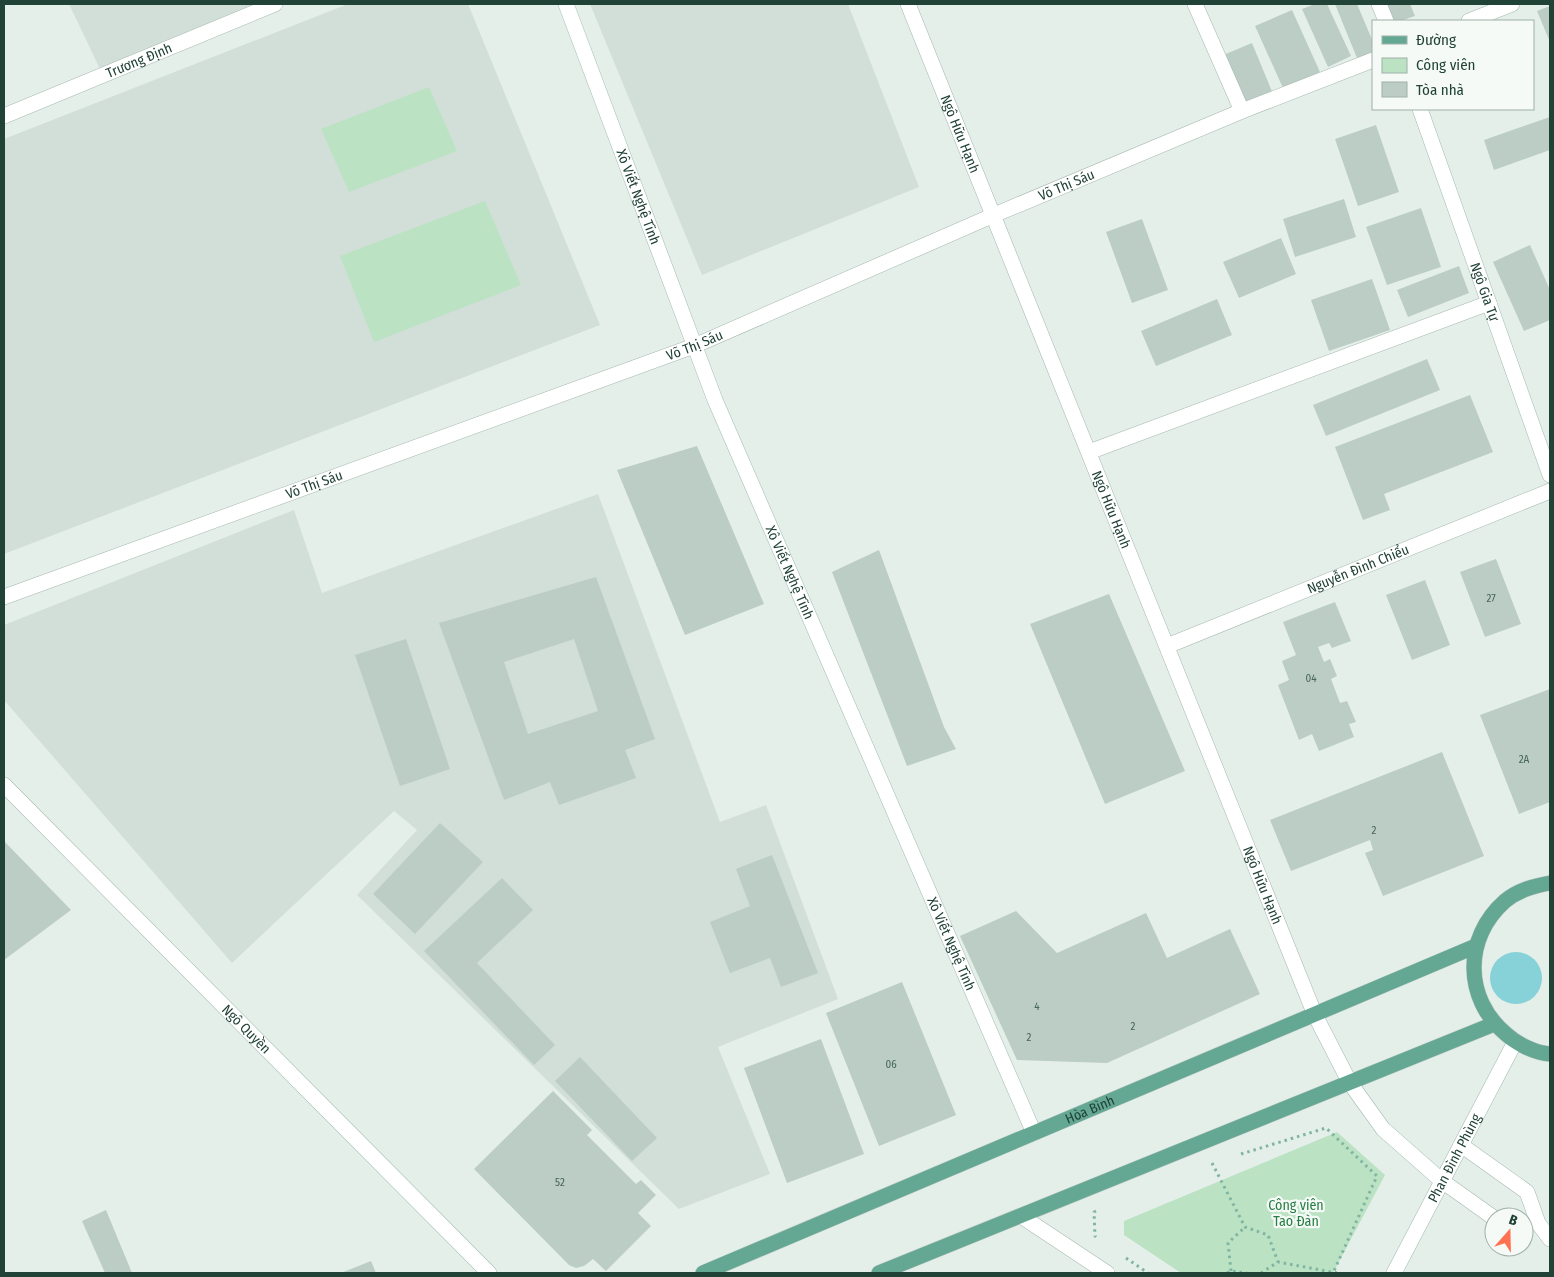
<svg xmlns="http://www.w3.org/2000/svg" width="1554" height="1277" font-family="'Fira Sans Condensed',sans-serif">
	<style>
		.built { fill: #d2dfd8 }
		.green { fill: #bbe2c3 }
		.water { fill: #87d1d8 }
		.building { fill: #bbcdc5; fill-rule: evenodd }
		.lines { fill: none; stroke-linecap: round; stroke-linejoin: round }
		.lane-casing { stroke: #a6b8b0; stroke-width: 16 }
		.street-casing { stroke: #a6b8b0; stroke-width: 16 }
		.secondary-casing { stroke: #a1bbb1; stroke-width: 16 }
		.primary-casing { stroke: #c1cac7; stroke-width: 16 }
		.path { stroke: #81b5a2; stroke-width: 3; stroke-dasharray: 2.5 4; stroke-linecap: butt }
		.lane { stroke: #fff; stroke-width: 15 }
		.street { stroke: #fff; stroke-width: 15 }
		.secondary { stroke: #fff; stroke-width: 15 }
		.primary { stroke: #64a893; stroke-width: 15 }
		.labels { text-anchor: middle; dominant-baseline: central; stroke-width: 4.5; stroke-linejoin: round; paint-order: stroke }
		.number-label { font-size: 11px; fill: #48655a }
		.street-label { font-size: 14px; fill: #214237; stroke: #f5faf7 }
		.park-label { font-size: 14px; fill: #277d43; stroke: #f5faf7 }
	</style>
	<rect width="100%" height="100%" fill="#e4efe9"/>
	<path class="built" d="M69,4h186l-155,65z
		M348,4h120l132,321 -596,229v-415z
		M590,4h258l71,183 -217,88z
		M598,494l122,328 46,-17 72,194 -120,48 52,127 -91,35 -322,-314 60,-65 -23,-19 -162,152 -228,-263v-75l290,-115 28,83z"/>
	<path class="green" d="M429,87l28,64 -108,41 -28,-63z
		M485,201l36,84 -147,57 -34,-86z
		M1337,1132l48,43 -52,98h-152l-57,-38v-14z"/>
	<path class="water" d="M1490 978a26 26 0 1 1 52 0a26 26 0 1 1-52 0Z"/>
	<path class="building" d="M1315,4h12l24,52 -23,11 -26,-58z
		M1335,4h22l16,38v10l-16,6z
		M1383,4h27l5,12 -15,5h-10z
		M1550,6v36l-13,-31z
		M1292,10l28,62 -37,16 -28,-62z
		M1252,43l21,51 -31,13 -21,-51z
		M1550,117v33l-56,20 -10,-30z
		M1376,125l23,67 -41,14 -23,-67z
		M1344,199l12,38 -61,20 -12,-38z
		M1421,208l20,59 -54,18 -21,-58z
		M1142,219l26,71 -36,13 -26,-71z
		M1281,238l15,36 -57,24 -16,-36z
		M1530,245l20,45v30l-26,11 -31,-69z
		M1459,266l10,27 -61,24 -11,-27z
		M1372,279l18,51 -61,21 -18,-51z
		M1217,299l15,36 -76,31 -15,-35z
		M1427,359l13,31 -114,46 -13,-31z
		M1470,395l23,57 -109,42 6,16 -27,10 -28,-73z
		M697,446l67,158 -79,31 -68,-165z
		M879,550l65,177 12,22 -49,17 -75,-194z
		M1496,559l25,65 -36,13 -25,-65z
		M596,577l59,162 -30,11 11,28 -77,27 -9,-23 -46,18 -65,-177zM574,639l24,72 -70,23 -24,-72z
		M1425,580l25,65 -38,15 -26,-65z
		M1109,594l76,177 -80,33 -75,-180z
		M1335,602l16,39 -19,7 -3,-5 -11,4 6,15 6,-3 7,17 -6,3 9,24 7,-2 9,21 -7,2 5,13 -35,14 -7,-17 -13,6 -21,-55 11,-5 -7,-19 14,-6 -13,-33z
		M406,639l44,130 -50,17 -45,-131z
		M1550,689v113l-31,12 -39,-99z
		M1442,752l42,104 -101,40 -18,-43 8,-3 -3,-10 -79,31 -21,-51z
		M440,823l43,39 -68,72 -42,-40z
		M4,841l67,69 -67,50z
		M772,855l46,118 -37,14 -11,-29 -40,15 -20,-51 40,-16 -14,-37z
		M502,878l31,32 -56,53 78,82 -21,20 -110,-114z
		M1016,911l41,42 89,-40 21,45 63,-29 30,65 -153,69 -90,-3 -57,-124z
		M902,982l54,133 -77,31 -53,-133z
		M821,1039l43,115 -77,29 -43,-115z
		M580,1057l77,81 -25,23 -77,-80z
		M553,1091l39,39 -5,5 49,49 5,-4 15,15 -18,18 13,13 -45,45 -13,-12 -9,7 -8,2 -7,-3 -95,-96z
		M106,1210l26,63h-27l-23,-52z
		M371,1261l5,12h-35z"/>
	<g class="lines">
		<defs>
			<path id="lane" d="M1195,4l47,107
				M1089,452l400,-149"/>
			<g id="street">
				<path id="s1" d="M908,4l407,1011"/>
				<path d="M1379,4l7,17"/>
				<path d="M1469,21l43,-17"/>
				<path id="s2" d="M4,116l271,-112"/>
				<path id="s3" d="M4,597l690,-251 300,-131 248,-104 131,-51"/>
				<path id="s4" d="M1167,646l383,-155"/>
				<path d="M1461,1145l66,47 11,31 12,16"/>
				<path d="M1442,1181l52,37"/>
				<path d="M1021,1216l86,57"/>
			</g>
			<g id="secondary">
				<path id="s5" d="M566,4l149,396 319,733"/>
				<path id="s6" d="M1420,109l130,366"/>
				<path id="s7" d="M4,785l485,488"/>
				<path d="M1315,1015l35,68 33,46 59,52"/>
				<path id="s8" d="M1394,1273l121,-231"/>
			</g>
			<g id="primary">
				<path d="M1550,883c-16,3 -32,7 -45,18 -42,37 -41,98 1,133 11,10 29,19 44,20"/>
				<path id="s9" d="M703,1273l773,-327"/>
				<path d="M879,1273l615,-249"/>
			</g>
		</defs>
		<use href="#lane" class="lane-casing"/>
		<use href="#street" class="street-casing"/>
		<use href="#secondary" class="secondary-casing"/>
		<use href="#primary" class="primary-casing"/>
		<path class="path" d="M1241,1154l85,-26 51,48 -44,97
			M1212,1163l33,64 23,8 10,27
			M1096,1211l-2,1 1,24 1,1
			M1126,1258l22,15
			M1231,1271l-3,-28 17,-16
			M1227,1273l4,-2 16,2
			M1261,1273l17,-11 59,11"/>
		<use href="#lane" class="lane"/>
		<use href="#street" class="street"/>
		<use href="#secondary" class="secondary"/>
		<use href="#primary" class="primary"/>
	</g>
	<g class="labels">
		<g class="number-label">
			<text x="1491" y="598">27</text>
			<text x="1311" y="678">04</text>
			<text x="1524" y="759">2A</text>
			<text x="1374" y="830">2</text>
			<text x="1037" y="1006">4</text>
			<text x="1133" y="1026">2</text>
			<text x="1029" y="1037">2</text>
			<text x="891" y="1064">06</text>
			<text x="560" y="1182">52</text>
		</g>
		<g class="street-label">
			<text stroke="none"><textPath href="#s2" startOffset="146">Trương Định</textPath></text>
			<text stroke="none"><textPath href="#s1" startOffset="140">Ngô Hữu Hạnh</textPath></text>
			<text stroke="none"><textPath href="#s3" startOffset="1140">Võ Thị Sáu</textPath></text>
			<text stroke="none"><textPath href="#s5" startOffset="206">Xô Viết Nghệ Tĩnh</textPath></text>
			<text stroke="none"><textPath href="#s6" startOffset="194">Ngô Gia Tự</textPath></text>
			<text stroke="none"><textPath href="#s3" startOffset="735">Võ Thị Sáu</textPath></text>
			<text stroke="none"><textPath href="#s3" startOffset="330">Võ Thị Sáu</textPath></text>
			<text stroke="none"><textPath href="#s1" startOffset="545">Ngô Hữu Hạnh</textPath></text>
			<text stroke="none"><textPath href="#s4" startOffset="206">Nguyễn Đình Chiểu</textPath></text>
			<text stroke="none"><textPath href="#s5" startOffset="611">Xô Viết Nghệ Tĩnh</textPath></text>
			<text stroke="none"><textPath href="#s1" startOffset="950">Ngô Hữu Hạnh</textPath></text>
			<text stroke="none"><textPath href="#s5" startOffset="1016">Xô Viết Nghệ Tĩnh</textPath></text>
			<text stroke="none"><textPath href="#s7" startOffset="344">Ngô Quyền</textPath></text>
			<text stroke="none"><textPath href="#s9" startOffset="420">Hòa Bình</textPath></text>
			<text stroke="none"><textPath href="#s8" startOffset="130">Phan Đình Phùng</textPath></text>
		</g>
		<g class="park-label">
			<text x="1296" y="1205">Công viên<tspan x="1296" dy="16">Tao Đàn</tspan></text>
		</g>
	</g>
	<rect width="1554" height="1277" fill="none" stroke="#214237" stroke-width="10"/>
	<rect x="1372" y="20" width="162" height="90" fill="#f5faf7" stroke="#a0b0aa"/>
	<rect x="1382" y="36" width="25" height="8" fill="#64a893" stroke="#a0b0aa"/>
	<text x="1416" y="45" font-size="15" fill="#214237">Đường</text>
	<rect x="1382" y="58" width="25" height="15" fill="#bbe2c3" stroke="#a0b0aa"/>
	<text x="1416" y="70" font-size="15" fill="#214237">Công viên</text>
	<rect x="1382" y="82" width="25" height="15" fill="#bbcdc5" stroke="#a0b0aa"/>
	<text x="1416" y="95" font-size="15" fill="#214237">Tòa nhà</text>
	<g transform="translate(1509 1232) rotate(20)"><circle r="24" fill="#f5faf7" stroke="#a0b0aa"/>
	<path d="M0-4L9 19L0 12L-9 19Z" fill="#ff7251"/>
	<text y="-8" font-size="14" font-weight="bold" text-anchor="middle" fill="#214237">B</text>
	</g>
</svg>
